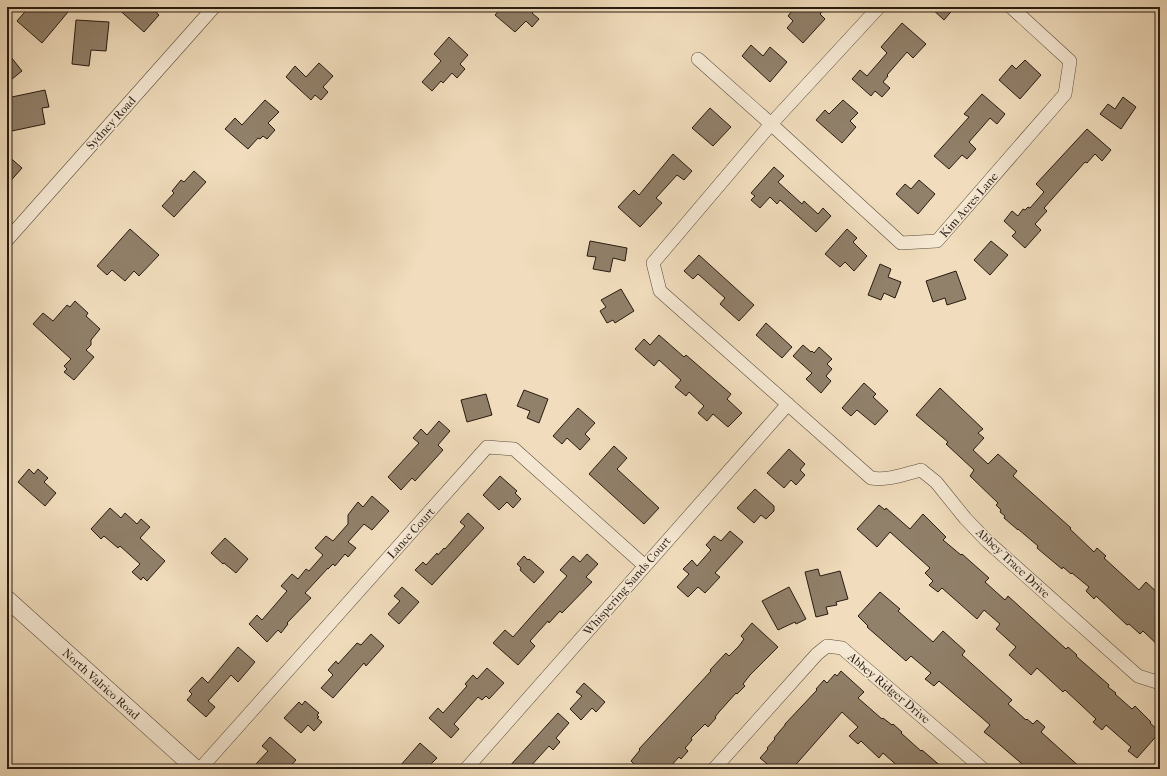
<svg xmlns="http://www.w3.org/2000/svg" width="1167" height="776" font-family="'IM FELL French Canon',serif">
	<style>
		.building { fill: #91806a; stroke: #281b10 }
		.lines { fill: none; stroke-linecap: round; stroke-linejoin: round }
		.minor-casing { stroke: #5a4c3b; stroke-width: 14 }
		.tertiary-casing { stroke: #5a4c3b; stroke-width: 18 }
		.minor { stroke: #f6e9d4; stroke-width: 13 }
		.tertiary { stroke: #f6e9d4; stroke-width: 17 }
		.labels { text-anchor: middle; dominant-baseline: central; stroke-width: 3; stroke-linejoin: round; paint-order: stroke }
		.street-label { font-size: 12px; fill: #281b10; stroke: #f6e9d4 }
	</style>
	<rect width="100%" height="100%" fill="#f1ddbd"/>
	<filter id="stains"><feTurbulence type="fractalNoise" baseFrequency=".005" numOctaves="4"/><feColorMatrix values="0 0 0 0 .2 0 0 0 0 .09 0 0 0 0 .02 0 0 0 .5 -.17"/></filter>
	<radialGradient id="worn" r=".72"><stop offset=".6" stop-color="#630" stop-opacity="0"/><stop offset="1" stop-color="#630" stop-opacity=".3"/></radialGradient>
	<path class="building" d="M29,7h33l6,5 -26,31 -25,-22z
		M116,7h34l9,8 -15,17z
		M502,7h3l6,5 5,-5h21l-5,6 7,6 -7,8 -6,-6 -11,11 -20,-17z
		M795,7h31l-6,7 5,5 -22,24 -16,-15 6,-7 -5,-5z
		M930,7h25l-11,13z
		M76,20l33,2 -3,29 -15,-1 -2,16 -17,-2z
		M902,23l24,21 -13,14 -6,-6 -20,23 1,1 -5,6 7,6 -8,9 -7,-6 -4,5 -19,-17 8,-9 7,6 20,-23 -6,-6z
		M449,37l19,18 -8,9 5,5 -8,9 -5,-5 -9,10 -2,-2 -9,10 -10,-9 19,-21 -7,-7z
		M751,45l12,11 7,-9 17,15 -17,20 -28,-26z
		M7,52l15,19 -15,12z
		M1025,60l16,15 -21,24 -21,-19 13,-15 4,4z
		M319,63l14,13 -10,11 5,5 -7,8 -6,-5 -4,5 -25,-23 9,-11 11,11z
		M45,90l4,17 -7,1 3,16 -38,8v-34z
		M982,94l23,20 -8,10 -7,-6 -21,24 7,7 -9,10 -5,-4 -13,14 -15,-13 35,-39 -5,-3z
		M1123,97l13,10 -15,22 -21,-15 8,-10 7,5z
		M265,100l14,12 -11,11 7,7 -8,9 -4,-3 -3,3 -2,-1 -10,11 -23,-20 10,-11 7,7z
		M843,100l15,13 -8,8 6,6 -14,16 -26,-23 9,-10 4,4z
		M710,108l21,19 -18,19 -21,-18z
		M1087,129l24,21 -9,11 -7,-7 -8,9 -2,-1 -41,46 3,3 -12,13 6,6 -16,18 -13,-12 4,-4 -12,-11 8,-10 6,5 5,-7 2,1 3,-3 2,1 14,-16 -8,-8z
		M673,154l19,17 -8,9 -7,-5 -21,23 6,5 -22,24 -22,-20 16,-17 5,5z
		M7,155l15,13 -15,17z
		M774,167l10,9 -6,6 24,22 2,-3 14,13 5,-6 8,8 -15,16 -36,-32 -3,4 -7,-7 -10,11 -9,-8 4,-4 -4,-3z
		M194,171l12,11 -32,35 -12,-11 12,-13 -2,-2 9,-11 3,2z
		M919,180l16,14 -17,20 -22,-20 9,-10 6,5z
		M130,229l29,26 -20,21 -5,-5 -9,10 -13,-11 -5,5 -10,-9z
		M847,229l10,9 -4,4 14,14 -13,15 -9,-9 -5,5 -15,-13z
		M590,241l37,7 -2,13 -12,-3 -3,14 -17,-3 3,-12 -9,-1z
		M991,241l17,14 -18,20 -16,-15z
		M699,255l55,50 -15,16 -19,-17 5,-6 -27,-24 -5,5 -9,-8z
		M880,264l11,5 -3,8 13,5 -6,16 -11,-5 -3,7 -13,-5z
		M956,271l10,28 -19,6 -2,-7 -12,4 -7,-21z
		M621,289l13,22 -19,12 -2,-3 -6,3 -7,-12 6,-4 -5,-7z
		M75,301l13,12 -2,3 14,13 -9,11v5l-5,5 8,7 -20,23 -10,-8 3,-3 -3,-3 7,-7 -38,-35 10,-11 10,8 14,-16 3,2z
		M766,323l26,24 -10,11 -26,-23z
		M659,335l25,22 2,-2 45,39 -4,5 15,14 -14,14 -15,-13 -6,7 -9,-8 6,-7 -15,-14 -3,4 -11,-9 6,-7 -22,-20 -5,6 -19,-17 9,-10 6,6z
		M803,345l8,7 1,-1 2,2 5,-6 13,12 -5,5 5,5 -6,7 5,5 -10,12 -15,-14 6,-6 -19,-17z
		M864,383l12,11 -3,3 15,14 -13,14 -18,-15 -6,6 -9,-8z
		M940,388l43,41 -5,4 6,5 -11,12 15,14 10,-10 19,17 -4,5 58,52 -1,1 24,23 3,-4 9,8 -2,2 35,32 7,-8 14,13v52l-17,-16 -3,3 -11,-10 -2,1 -31,-29 -2,3 -8,-8 3,-4 -17,-14 -1,1 -8,-7 -1,2 -25,-21 1,-2 -20,-17v1l-14,-12 1,-2 -5,-4 1,-2 -5,-5 2,-2 -28,-27 4,-6 -28,-26 2,-2 -32,-27z
		M524,390l24,9 -9,24 -12,-5 3,-7 -13,-5z
		M486,394l6,21 -25,7 -6,-22z
		M578,408l17,15 -10,11 5,5 -10,11 -13,-12 -5,6 -9,-8z
		M439,421l11,10 -12,14 5,5 -28,31 -3,-3 -11,12 -13,-13 31,-34 -6,-5 8,-9 6,6z
		M614,446l13,12 -10,11 42,39 -15,16 -55,-50z
		M789,449l16,15 -5,6 5,5 -9,10 -5,-5 -7,8 -17,-15z
		M29,469l5,5 4,-5 10,9 -4,4 12,11 -11,13 -27,-24z
		M500,476l17,15 -2,2 6,6 -8,9 -6,-6 -8,8 -16,-15z
		M755,489l19,17v5l-8,8 -5,-4 -7,8 -17,-15z
		M372,496l17,15 -17,19 -8,-6 -16,18 8,6 -8,9 -3,-3 -10,12 -2,-2 -5,5v-1l-23,25 6,5 -24,25 1,1 -7,9 -3,-3 -11,12 -18,-18 8,-9 5,5 25,-29 -6,-5 11,-12 6,5 8,-10 3,2 14,-16 -8,-7 11,-12 7,5 15,-17v-9l10,-13 5,5z
		M879,505l6,5 1,-2 24,21 13,-15 23,23 -3,3 18,15 1,-1 27,24 -4,4 20,18 3,-4 58,53 2,-2 9,8 -1,1 33,29 -1,2 8,6 -1,1 17,15 3,-3 16,16 -1,1 10,9 -23,26 -9,-7 3,-4 -25,-22 -4,5 -9,-8 3,-3 -31,-29 -2,2 -26,-24 -6,7 -22,-20 7,-8 -20,-18 4,-5 -16,-14 -7,9 -35,-31 -4,4 -9,-7 4,-4 -8,-8 5,-5 -40,-36 -13,15 -20,-18z
		M110,508l11,10 4,-5 12,11 4,-5 9,8 -10,11 25,23 -18,20 -4,-4 -2,3 -9,-8 8,-8 -20,-18 -2,2 -14,-12 -3,3 -10,-10z
		M468,513l16,15 -52,57 -17,-15 8,-8 3,3 11,-12 1,2 6,-7 1,1 20,-23 -5,-4z
		M730,531l13,11 -28,31 5,4 -15,16 -7,-6 -10,10 -11,-10 12,-13 -6,-5 9,-9 5,6 14,-16 -5,-5 8,-9 7,5z
		M225,538l23,21 -12,14 -12,-10 -1,1 -12,-11z
		M587,554l11,10 -12,13 6,5 -30,31 -2,-2 -11,12 -1,-2 -18,20 5,5 -17,19 -25,-22 12,-13 8,7 54,-61 -7,-6 13,-14 7,6z
		M524,556l4,4 1,-1 15,13 -10,11 -14,-13 1,-2 -4,-4z
		M818,569l2,7 20,-5 8,28 -12,3 1,3 -11,2 2,7 -12,3 -11,-45z
		M402,587l17,15 -20,22 -11,-10 12,-13 -6,-5z
		M789,587l17,32 -10,5 -1,-2 -17,8 -16,-29z
		M880,592l20,17 -2,2 35,31 10,-11 22,20 -3,4 50,45 -4,4 18,16 1,-1 6,5 4,-4 8,7 -4,5 41,37h-54l-35,-30 -9,-7 6,-7 -9,-8 -42,-36 -5,5 -9,-7 6,-6 -20,-17 -5,5 -39,-34 1,-1 -10,-10z
		M752,623l26,24 -28,28 -7,9 2,2 -8,8 -1,-1 -17,19 -4,5 1,1 -8,9 -3,-3 -14,14 1,2 -7,8 3,3 -7,8 -2,-2 -11,12h-29l-8,-8 9,-11 -1,-1 72,-78 -1,-1 16,-17 3,3 10,-10 5,-7 -3,-3z
		M371,634l13,12 -18,20 -2,-3 -31,35 -12,-10 12,-13 -5,-5 8,-9 2,3 19,-21 4,2z
		M238,647l17,15 -17,20 -7,-7 -14,16 -9,10 7,6 -9,10 -19,-17 5,-6 -3,-3 13,-14 6,6z
		M487,668l17,15 -15,16 -3,-3 -4,4 -4,-3 -24,27 5,5 -8,9 -22,-20 9,-10 5,5 24,-27 -2,-2 8,-9 4,4z
		M841,671l23,21 -6,6 24,21 1,-1 9,7 1,-1 9,8 -1,1 20,18 1,-1 22,19h-43l-18,-16 -4,5 -18,-17 -3,3 -9,-8 9,-9 -16,-15 -50,57h-19l-13,-11 8,-9 -1,-1 8,-9 -1,-1 11,-13v-1l32,-34 -1,-1 8,-9 3,3 8,-9 2,2z
		M584,683l21,19 -9,10 -4,-4 -11,12 -11,-11 12,-13 -6,-4z
		M305,701l14,12 -2,2 2,2 -2,1 5,4 -8,9 -6,-6 -7,8 -17,-15 15,-16 3,3z
		M558,713l11,10 -13,15 4,4 -7,8 -4,-4 -21,23h-21z
		M270,737l26,23 -8,9h-26l-6,-5 12,-13 -6,-5z
		M420,743l17,15 -8,8 -3,-2 -5,5h-13l-3,-3h-5z"/>
	<g class="lines">
		<defs>
			<path id="minor" d="M879,7l-108,117 130,119 36,-2 128,-147 5,-33 -59,-54
				M698,59l73,65 -118,139 7,28 211,187c17,3 34,-4 50,-8l15,12 29,36 22,23 151,135 22,7
				M7,240l207,-233
				M200,769l287,-322 27,2 131,117
				M466,769l322,-365
				M714,769l103,-115 10,-8 15,2 141,121"/>
			<path id="tertiary" d="M7,599l189,170"/>
		</defs>
		<use href="#minor" class="minor-casing"/>
		<use href="#tertiary" class="tertiary-casing"/>
		<use href="#minor" class="minor"/>
		<use href="#tertiary" class="tertiary"/>
	</g>
	<g class="labels">
		<g class="street-label">
			<text transform="translate(111 123) rotate(-48)">Sydney Road</text>
			<text transform="translate(969 205) rotate(-49)">Kim Acres Lane</text>
			<text transform="translate(411 533) rotate(-48)">Lance Court</text>
			<text transform="translate(1013 563) rotate(43)">Abbey Trace Drive</text>
			<text transform="translate(627 586) rotate(-49)">Whispering Sands Court</text>
			<text transform="translate(101 684) rotate(42)">North Valrico Road</text>
			<text transform="translate(889 688) rotate(40)">Abbey Ridger Drive</text>
		</g>
	</g>
	<rect width="1167" height="776" fill="none" stroke="#f1ddbd" stroke-width="24"/>
	<rect x="8" y="8" width="1151" height="760" fill="none" stroke="#281b10" stroke-width="2"/>
	<rect x="12" y="12" width="1143" height="752" fill="none" stroke="#281b10"/>
	<rect width="100%" height="100%" filter="url(#stains)"/>
	<rect width="100%" height="100%" fill="url(#worn)"/>
</svg>
